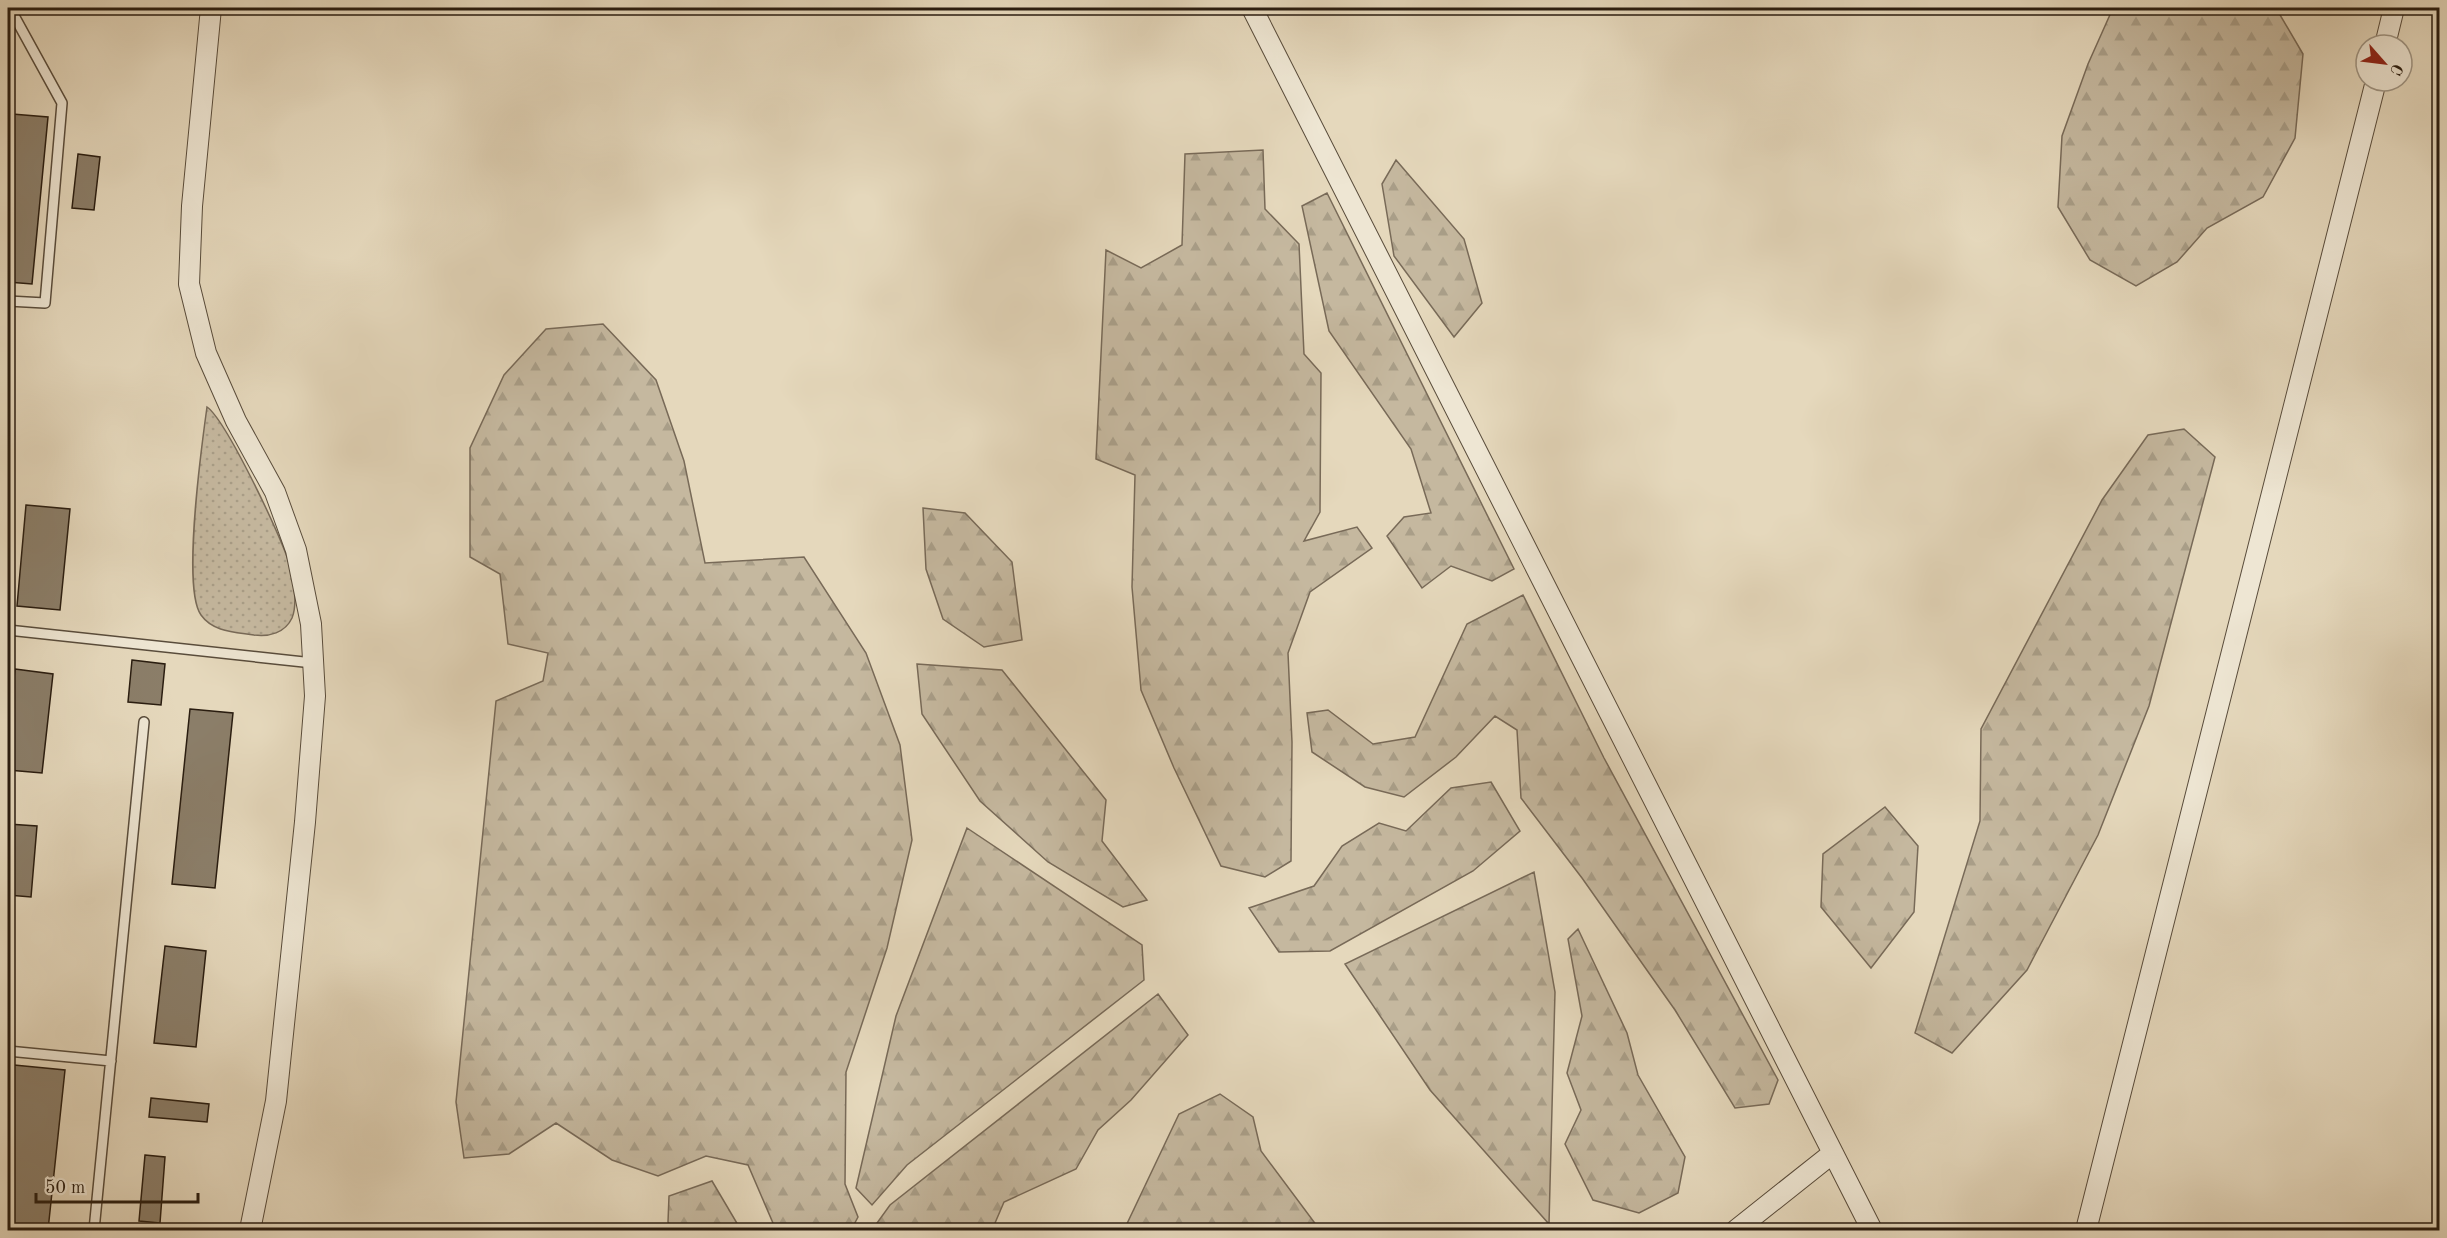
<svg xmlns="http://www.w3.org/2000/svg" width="2447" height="1238" font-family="'Old Standard TT',serif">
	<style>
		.grass { fill: url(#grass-dots); stroke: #786a58; stroke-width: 1.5 }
		.forest { fill: url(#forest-firs); stroke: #786a58; stroke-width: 1.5 }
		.building { fill: #8b7e69; stroke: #2a1d10; stroke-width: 1.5 }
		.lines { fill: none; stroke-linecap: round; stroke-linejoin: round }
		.lane-casing { stroke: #594c3b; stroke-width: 12 }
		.street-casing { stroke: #594c3b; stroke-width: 22 }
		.lane { stroke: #eee6d3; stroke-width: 9 }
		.street { stroke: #eee6d3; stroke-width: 20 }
	</style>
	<defs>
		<pattern id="grass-dots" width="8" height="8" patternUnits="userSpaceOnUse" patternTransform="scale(1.5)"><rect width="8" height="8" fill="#c5b89f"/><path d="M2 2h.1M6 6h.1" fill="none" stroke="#a99e88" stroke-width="1.8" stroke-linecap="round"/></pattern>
		<pattern id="forest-firs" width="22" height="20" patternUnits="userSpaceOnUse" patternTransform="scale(1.5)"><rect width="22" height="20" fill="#c5b89f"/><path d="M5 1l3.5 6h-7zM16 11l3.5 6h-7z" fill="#a99e88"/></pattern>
	</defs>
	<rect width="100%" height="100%" fill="#e5d8bc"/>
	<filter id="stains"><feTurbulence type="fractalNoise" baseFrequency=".00333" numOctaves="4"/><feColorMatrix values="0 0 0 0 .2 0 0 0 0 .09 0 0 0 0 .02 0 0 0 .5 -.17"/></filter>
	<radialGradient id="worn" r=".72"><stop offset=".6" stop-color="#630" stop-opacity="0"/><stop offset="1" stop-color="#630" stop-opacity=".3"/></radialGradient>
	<path class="grass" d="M207,407c19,13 75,131 82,156 4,15 9,40 3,55 -7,15 -23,19 -38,17 -19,-3 -41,-3 -53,-20 -19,-26 1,-172 6,-208z"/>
	<path class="forest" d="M2113,8h163l27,46 -8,84 -32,59 -56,31 -30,34 -41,24 -46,-26 -32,-53 4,-71 26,-72z
		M1263,150l2,59 34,35 5,110 17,19 -1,139 -16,29 53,-14 15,21 -62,44 -22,61 4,89 -1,119 -26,16 -44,-11 -47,-98 -33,-78 -9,-103 3,-112 -39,-16 10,-209 35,18 41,-23 3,-91z
		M1396,160l68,79 18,64 -28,34 -60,-81 -12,-72z
		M1327,193l187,376 -22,12 -41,-15 -29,22 -35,-52 17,-19 27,-4 -20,-64 -82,-118 -27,-125z
		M603,324l53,56 28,81 21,102 99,-6 62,96 34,92 12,95 -25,108 -41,124 -1,112 13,33 -7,13h-75l-28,-65 -42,-9 -48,20 -46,-16 -56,-37 -47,31 -45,4 -8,-56 40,-401 47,-20 5,-28 -40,-9 -8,-70 -30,-17v-109l34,-73 42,-46z
		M2184,429l31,28 -66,249 -51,129 -71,135 -75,83 -37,-20 65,-212 1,-92 121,-229 46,-65z
		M923,508l42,5 47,49 10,78 -38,7 -41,-28 -17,-50z
		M1523,595l81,163 174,322 -9,24 -34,4 -60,-98 -93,-132 -61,-80 -4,-68 -22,-14 -39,41 -52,40 -39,-10 -53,-35 -5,-39 21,-3 45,34 42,-7 52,-113z
		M917,664l85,6 104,130 -4,41 45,59 -24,7 -75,-45 -68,-61 -58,-87z
		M1491,782l29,49 -47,40 -143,80 -51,1 -30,-44 65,-22 28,-40 37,-23 27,8 45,-43z
		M1885,807l33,39 -4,66 -43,56 -50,-61 2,-53z
		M967,828l175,117 2,35 -237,185 -35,40 -16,-17 40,-172z
		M1534,872l21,120 -6,232 -119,-134 -85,-126z
		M1578,929l49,104 11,42 47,82 -7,36 -39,20 -46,-13 -28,-56 16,-34 -14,-37 15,-57 -14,-77z
		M1158,994l30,41 -57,65 -33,30 -22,39 -72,33 -12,28h-120l18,-25z
		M1220,1094l33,23 8,34 59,79h-196l55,-116z
		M712,1181l29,49h-67l-6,-8 1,-26z"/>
	<path class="building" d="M12,114l36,3 -16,167 -24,-2v-123z
		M78,154l22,3 -6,53 -22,-2z
		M26,505l44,4 -10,101 -43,-4z
		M132,660l33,4 -4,41 -33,-3z
		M15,669l38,5 -11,99 -34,-3v-39z
		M190,709l43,4 -18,175 -43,-4z
		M8,824l29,2 -6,71 -23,-2z
		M165,946l41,5 -10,96 -42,-4z
		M14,1065l51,5 -17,160 -40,-5v-102z
		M151,1098l58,6 -2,18 -58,-5z
		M145,1155l20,2 -5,66 -21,-2z"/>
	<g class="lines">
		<defs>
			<path id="lane" d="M8,11l4,1 50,91 -17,200 -37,-2
				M8,630l305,33
				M8,1051l103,10
				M94,1230l50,-508"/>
			<path id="street" d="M211,8l-19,198 -3,78 17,69 30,68 39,71 21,58 15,74 4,72 -10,126 -29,279 -26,129
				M1252,8l620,1222
				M2385,45l9,-37
				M1736,1230l97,-77
				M2086,1230l290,-1149"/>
		</defs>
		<use href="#lane" class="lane-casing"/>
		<use href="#street" class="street-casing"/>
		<use href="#lane" class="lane"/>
		<use href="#street" class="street"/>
	</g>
	<rect width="2447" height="1238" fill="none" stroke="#e5d8bc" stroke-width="30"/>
	<rect x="9" y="9" width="2429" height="1220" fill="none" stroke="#2a1d10" stroke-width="3"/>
	<rect x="15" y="15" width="2417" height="1208" fill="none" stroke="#2a1d10" stroke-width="1.5"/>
	<g transform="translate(2384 63) rotate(118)"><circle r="28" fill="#eee6d3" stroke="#a09685" stroke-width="1.5"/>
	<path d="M0-4.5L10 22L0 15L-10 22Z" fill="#8f2418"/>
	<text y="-9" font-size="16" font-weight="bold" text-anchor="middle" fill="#2a1d10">С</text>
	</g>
	<path d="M36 1193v9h162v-9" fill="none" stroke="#2a1d10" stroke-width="3"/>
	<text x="45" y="1193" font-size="18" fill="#2a1d10" stroke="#eee6d3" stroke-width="4.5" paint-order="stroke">50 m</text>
	<rect width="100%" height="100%" filter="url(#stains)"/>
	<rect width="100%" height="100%" fill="url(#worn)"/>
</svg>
